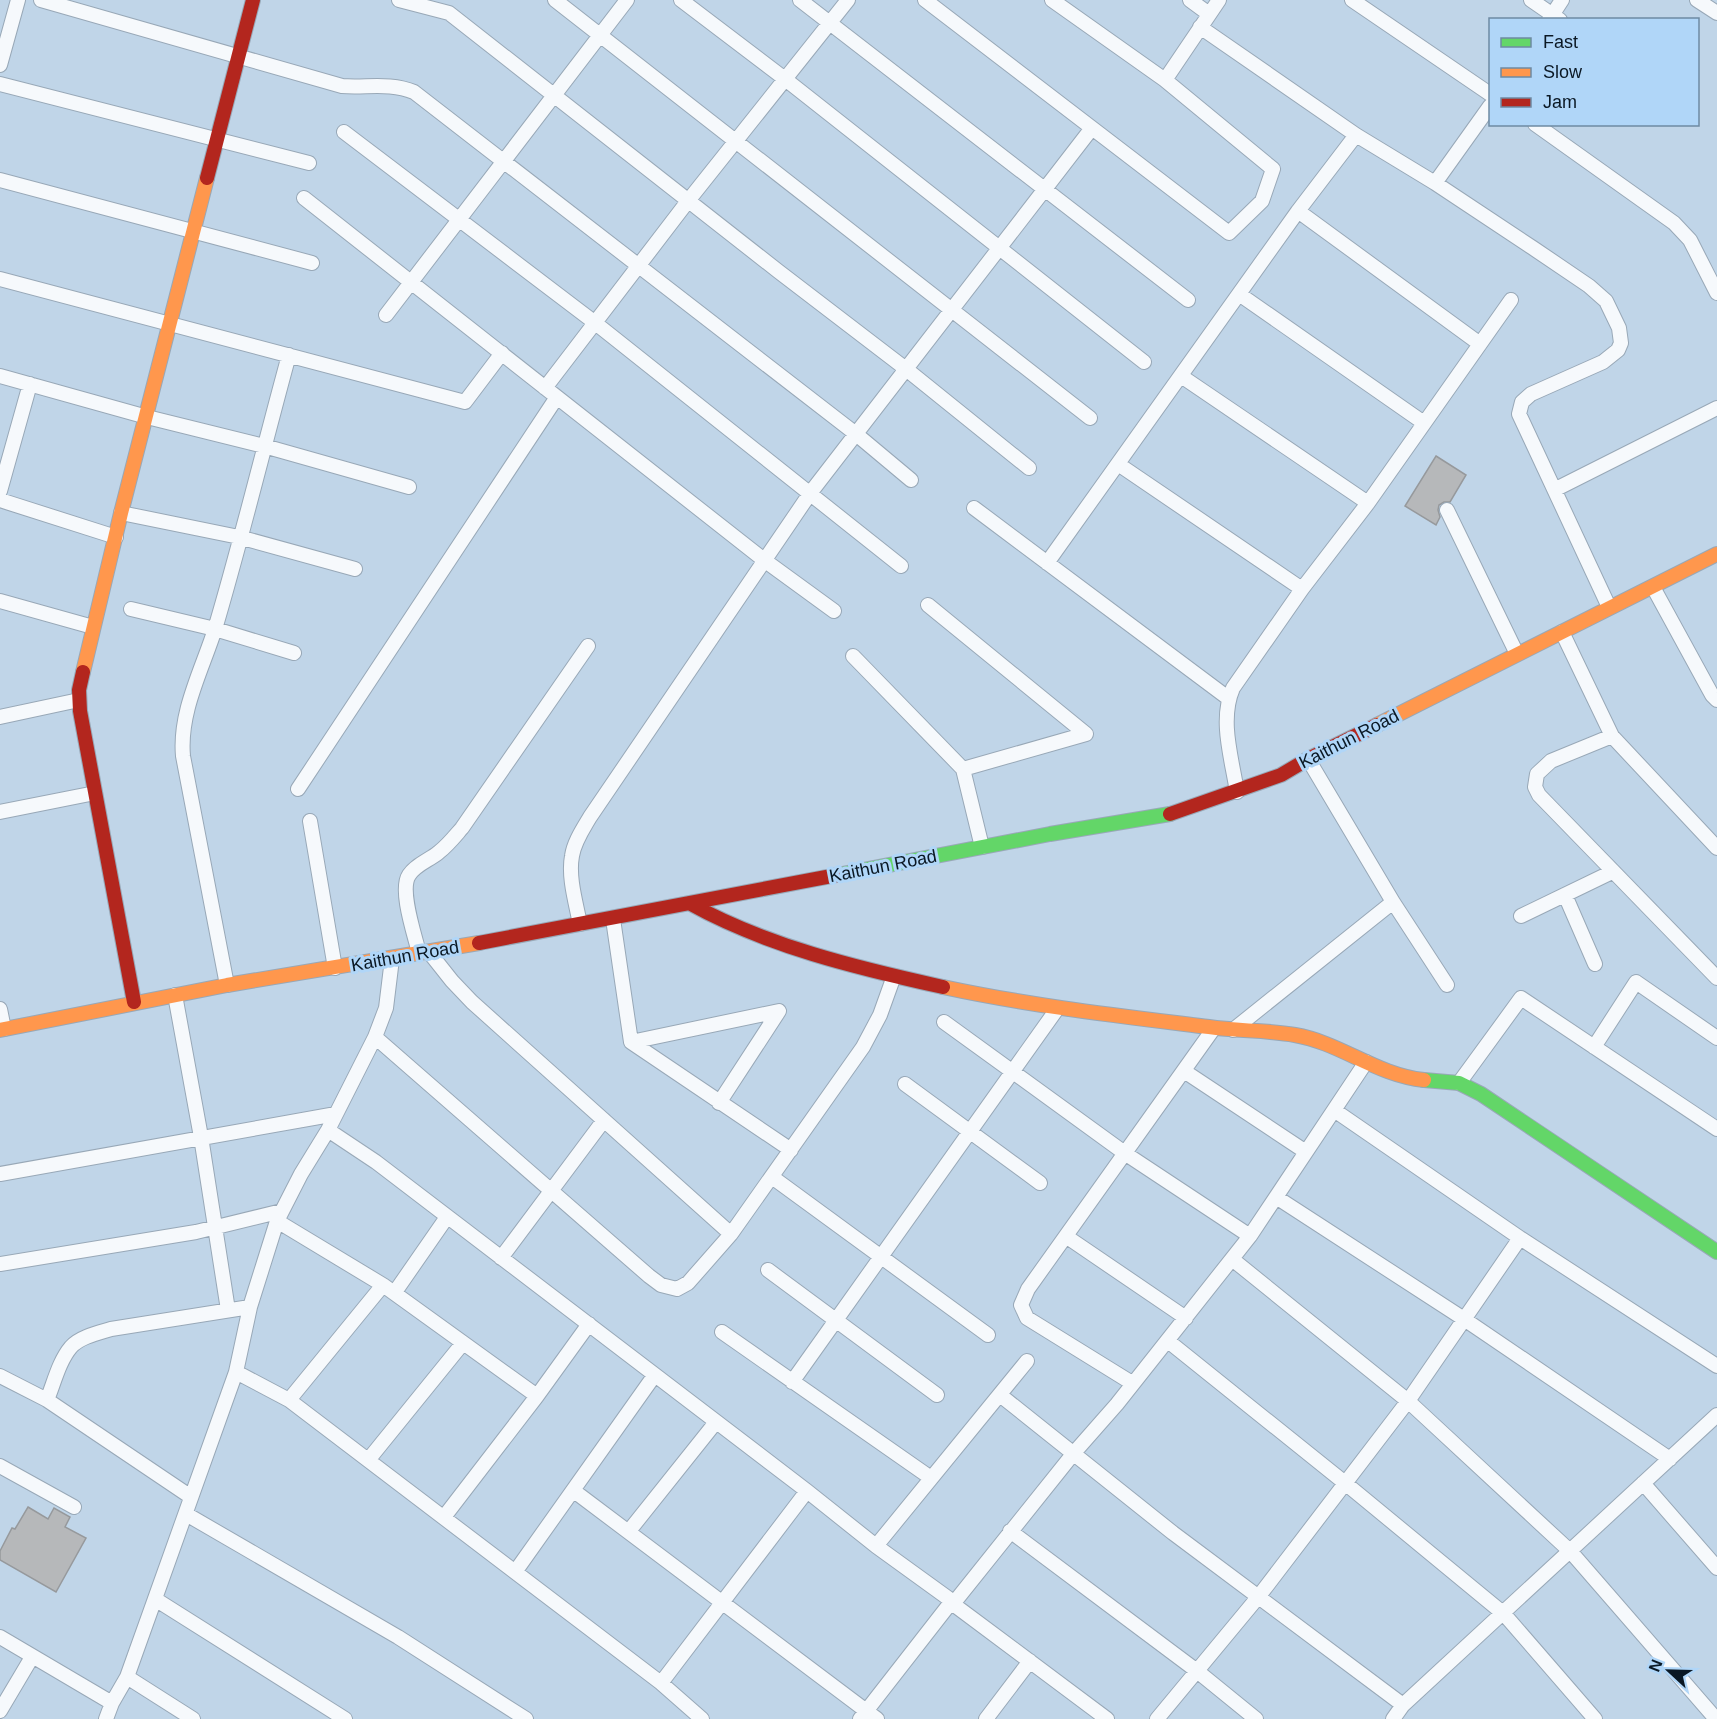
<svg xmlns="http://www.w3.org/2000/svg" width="1717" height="1719" font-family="Arial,sans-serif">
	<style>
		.building { fill: #b6b8ba; stroke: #96999c; stroke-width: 1.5 }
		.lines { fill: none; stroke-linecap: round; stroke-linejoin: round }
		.street-casing { stroke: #98a8b7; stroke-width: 16 }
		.fast-casing { stroke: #98a8b7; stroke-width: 16 }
		.slow-casing { stroke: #98a8b7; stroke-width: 16 }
		.jam-casing { stroke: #98a8b7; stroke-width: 16 }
		.street { stroke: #f6f9fc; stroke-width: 14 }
		.fast { stroke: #63d668; stroke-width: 14 }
		.slow { stroke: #ff974d; stroke-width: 14 }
		.jam { stroke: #b3261e; stroke-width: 14 }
		.labels { text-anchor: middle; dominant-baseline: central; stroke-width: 6; stroke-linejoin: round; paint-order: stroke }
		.street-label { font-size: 18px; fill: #0a1824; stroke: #b0d6f8 }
	</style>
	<rect width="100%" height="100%" fill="#c0d5e8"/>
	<path class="building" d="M1436,456l30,19 -16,27h-6l-5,3 -1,5 2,7 -4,8 -31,-19z
		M28,1507l20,12 6,-11 16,9 -5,10 21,11 -30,54 -56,-32v-9l12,-23 3,1z"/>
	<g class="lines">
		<defs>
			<path id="street" d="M41,0l301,86c24,2 48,-4 72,6l442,342 55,46
				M399,0l50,13 329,258 128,98 123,99
				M555,0l535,418
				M681,0l104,79 359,283
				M800,0l388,300
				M925,0l304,233 33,-32 11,-32 -108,-89
				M1052,0l113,80 54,-80
				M1190,0l19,14
				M1352,0l138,94
				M1531,0l29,20
				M1697,0l20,13
				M1549,20l13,-20
				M1200,27l156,108 79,48 98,65 56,38 17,15 13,27 2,15 -3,7 -15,12 -72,32 -9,8 -3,12 90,193
				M0,65l18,-65
				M0,84l309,79
				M1535,124l139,99 16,17 27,53
				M344,132l250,190 307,244
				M0,180l312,83
				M1435,183l55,-77
				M304,198l460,362 70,51
				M1298,211l182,133
				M0,279l465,123 37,-49
				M1239,294l185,129
				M386,315l241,-315
				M0,376l147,41 117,29 145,41
				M1181,376l187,127
				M545,388l143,-187 160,-201
				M1118,464l184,125
				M1556,489l161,-81
				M0,491l30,-107
				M0,500l116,37
				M974,508l254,190
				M1447,510l70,144
				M121,513l118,24 116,32
				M1047,563l251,-352 58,-76
				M1653,587l59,108 5,5
				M0,601l93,26
				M928,605l158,129 -123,35
				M131,609l84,20 79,24
				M1562,632l50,104 105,112
				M853,656l110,113 19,78
				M0,717l79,-17
				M1612,736l-61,25 -14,13 -2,13 4,8 178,183
				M298,789l259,-392
				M1237,792c-5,-33 -18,-72 -4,-104l69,-99 66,-86 143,-203
				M0,812l95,-19
				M310,821l25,147
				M1565,895l30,69
				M1393,902l54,83
				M1521,916l91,-44
				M613,919l18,123 160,108
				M580,924c-4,-21 -12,-47 -8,-68 2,-14 11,-27 18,-39l221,-325 281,-364
				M429,952l23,29 20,21 259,232
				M419,953c-4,-17 -20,-63 -10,-78 7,-11 21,-15 30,-23 9,-7 16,-16 23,-24l126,-182
				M227,985l-44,-229c-4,-44 19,-86 32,-127 27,-91 49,-183 74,-274
				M175,995l26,142 27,173
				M0,1009l4,20
				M944,1022l182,132 124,82
				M1233,1030l160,-128 -85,-143
				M375,1037l274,239 12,9 16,4 11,-6 43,-49 132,-187 17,-32 14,-39
				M631,1042l148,-31 -60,92
				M1594,1047l42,-65 81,56
				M1184,1071l122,81
				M1459,1083l62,-85 196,131
				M905,1084l135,99
				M1334,1110l186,128 197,128
				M328,1130l48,32 431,329 69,55 76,55 1,3 154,115
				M0,1174l336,-60
				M772,1177l216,158
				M1276,1197l188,122 206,140
				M277,1221l106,64 -94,115
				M1067,1237l119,81
				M501,1258l103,-138
				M1232,1259l176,142 163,151 145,167
				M0,1264l196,-32 86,-21
				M768,1270l169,125
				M383,1285l154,111
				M395,1292l52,-75
				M722,1332l209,146
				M1168,1341l177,142 159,131 91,105
				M236,1372l53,28 372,283 41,36
				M0,1376l47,24 144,97
				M792,1382l265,-373
				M1132,1383l-105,-65 -6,-13 7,-16 186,-261
				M1000,1395l173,138 230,172
				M47,1400c7,-17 12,-39 24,-53 9,-10 27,-14 40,-18l139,-22
				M369,1459l94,-116
				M0,1466l74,41
				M1643,1483l74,85
				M574,1491l303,228
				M186,1514l212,123 128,82
				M444,1517l93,-121 52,-72
				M629,1531l87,-109
				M1010,1531l187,140 59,48
				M876,1546l151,-185
				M515,1572l139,-196
				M155,1599l190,120
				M953,1604l120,-150 44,-50 133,-168 116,-174
				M0,1637l112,66
				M127,1677l66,42
				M661,1683l146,-192
				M0,1711l32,-54
				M106,1719l6,-16 15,-26 109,-305 14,-65 27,-86 24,-47 27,-44 47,-93 11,-29 6,-49
				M860,1719l92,-118
				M986,1719l44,-58
				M1157,1719l102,-123 149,-195 112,-163
				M1393,1719l10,-14 314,-290"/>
			<path id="fast" d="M837,875l213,-41 120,-20
				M1424,1080l35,3 22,11 236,158"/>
			<path id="slow" d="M83,672l38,-159 86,-335
				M1377,725l340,-171
				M943,987c88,19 177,29 266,40 29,4 58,3 86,8 46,8 81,40 129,45
				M0,1030l227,-45 252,-42"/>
			<path id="jam" d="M207,178l46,-178
				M83,672l-4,18 1,21 54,291
				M1170,814l111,-39 27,-16 69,-34
				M689,903c77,43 168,65 254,84
				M479,943l358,-68"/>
		</defs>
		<use href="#street" class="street-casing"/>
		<use href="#fast" class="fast-casing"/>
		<use href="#slow" class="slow-casing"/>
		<use href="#jam" class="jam-casing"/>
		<use href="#street" class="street"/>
		<use href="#fast" class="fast"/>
		<use href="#slow" class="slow"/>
		<use href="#jam" class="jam"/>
	</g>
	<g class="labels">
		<g class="street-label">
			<text transform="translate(1349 739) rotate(-27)">Kaithun Road</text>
			<text transform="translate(883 866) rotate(-11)">Kaithun Road</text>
			<text transform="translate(405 956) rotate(-10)">Kaithun Road</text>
		</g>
	</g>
	<rect x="1489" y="18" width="210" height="108" fill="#b0d6f8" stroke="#6e8aa3" stroke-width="1.5"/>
	<rect x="1501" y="38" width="30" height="9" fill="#63d668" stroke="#6e8aa3" stroke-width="1.5"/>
	<text x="1543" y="48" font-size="18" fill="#0a1824">Fast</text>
	<rect x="1501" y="68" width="30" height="9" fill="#ff974d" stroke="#6e8aa3" stroke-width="1.5"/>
	<text x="1543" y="78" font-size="18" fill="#0a1824">Slow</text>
	<rect x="1501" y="98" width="30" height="9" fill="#b3261e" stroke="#6e8aa3" stroke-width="1.5"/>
	<text x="1543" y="108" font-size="18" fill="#0a1824">Jam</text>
	<g transform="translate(1669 1671) rotate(292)" stroke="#b0d6f8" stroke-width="4.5" paint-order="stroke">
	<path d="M0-4.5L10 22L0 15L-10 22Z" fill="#0a1824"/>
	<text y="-9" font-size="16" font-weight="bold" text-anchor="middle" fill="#0a1824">N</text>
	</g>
</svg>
